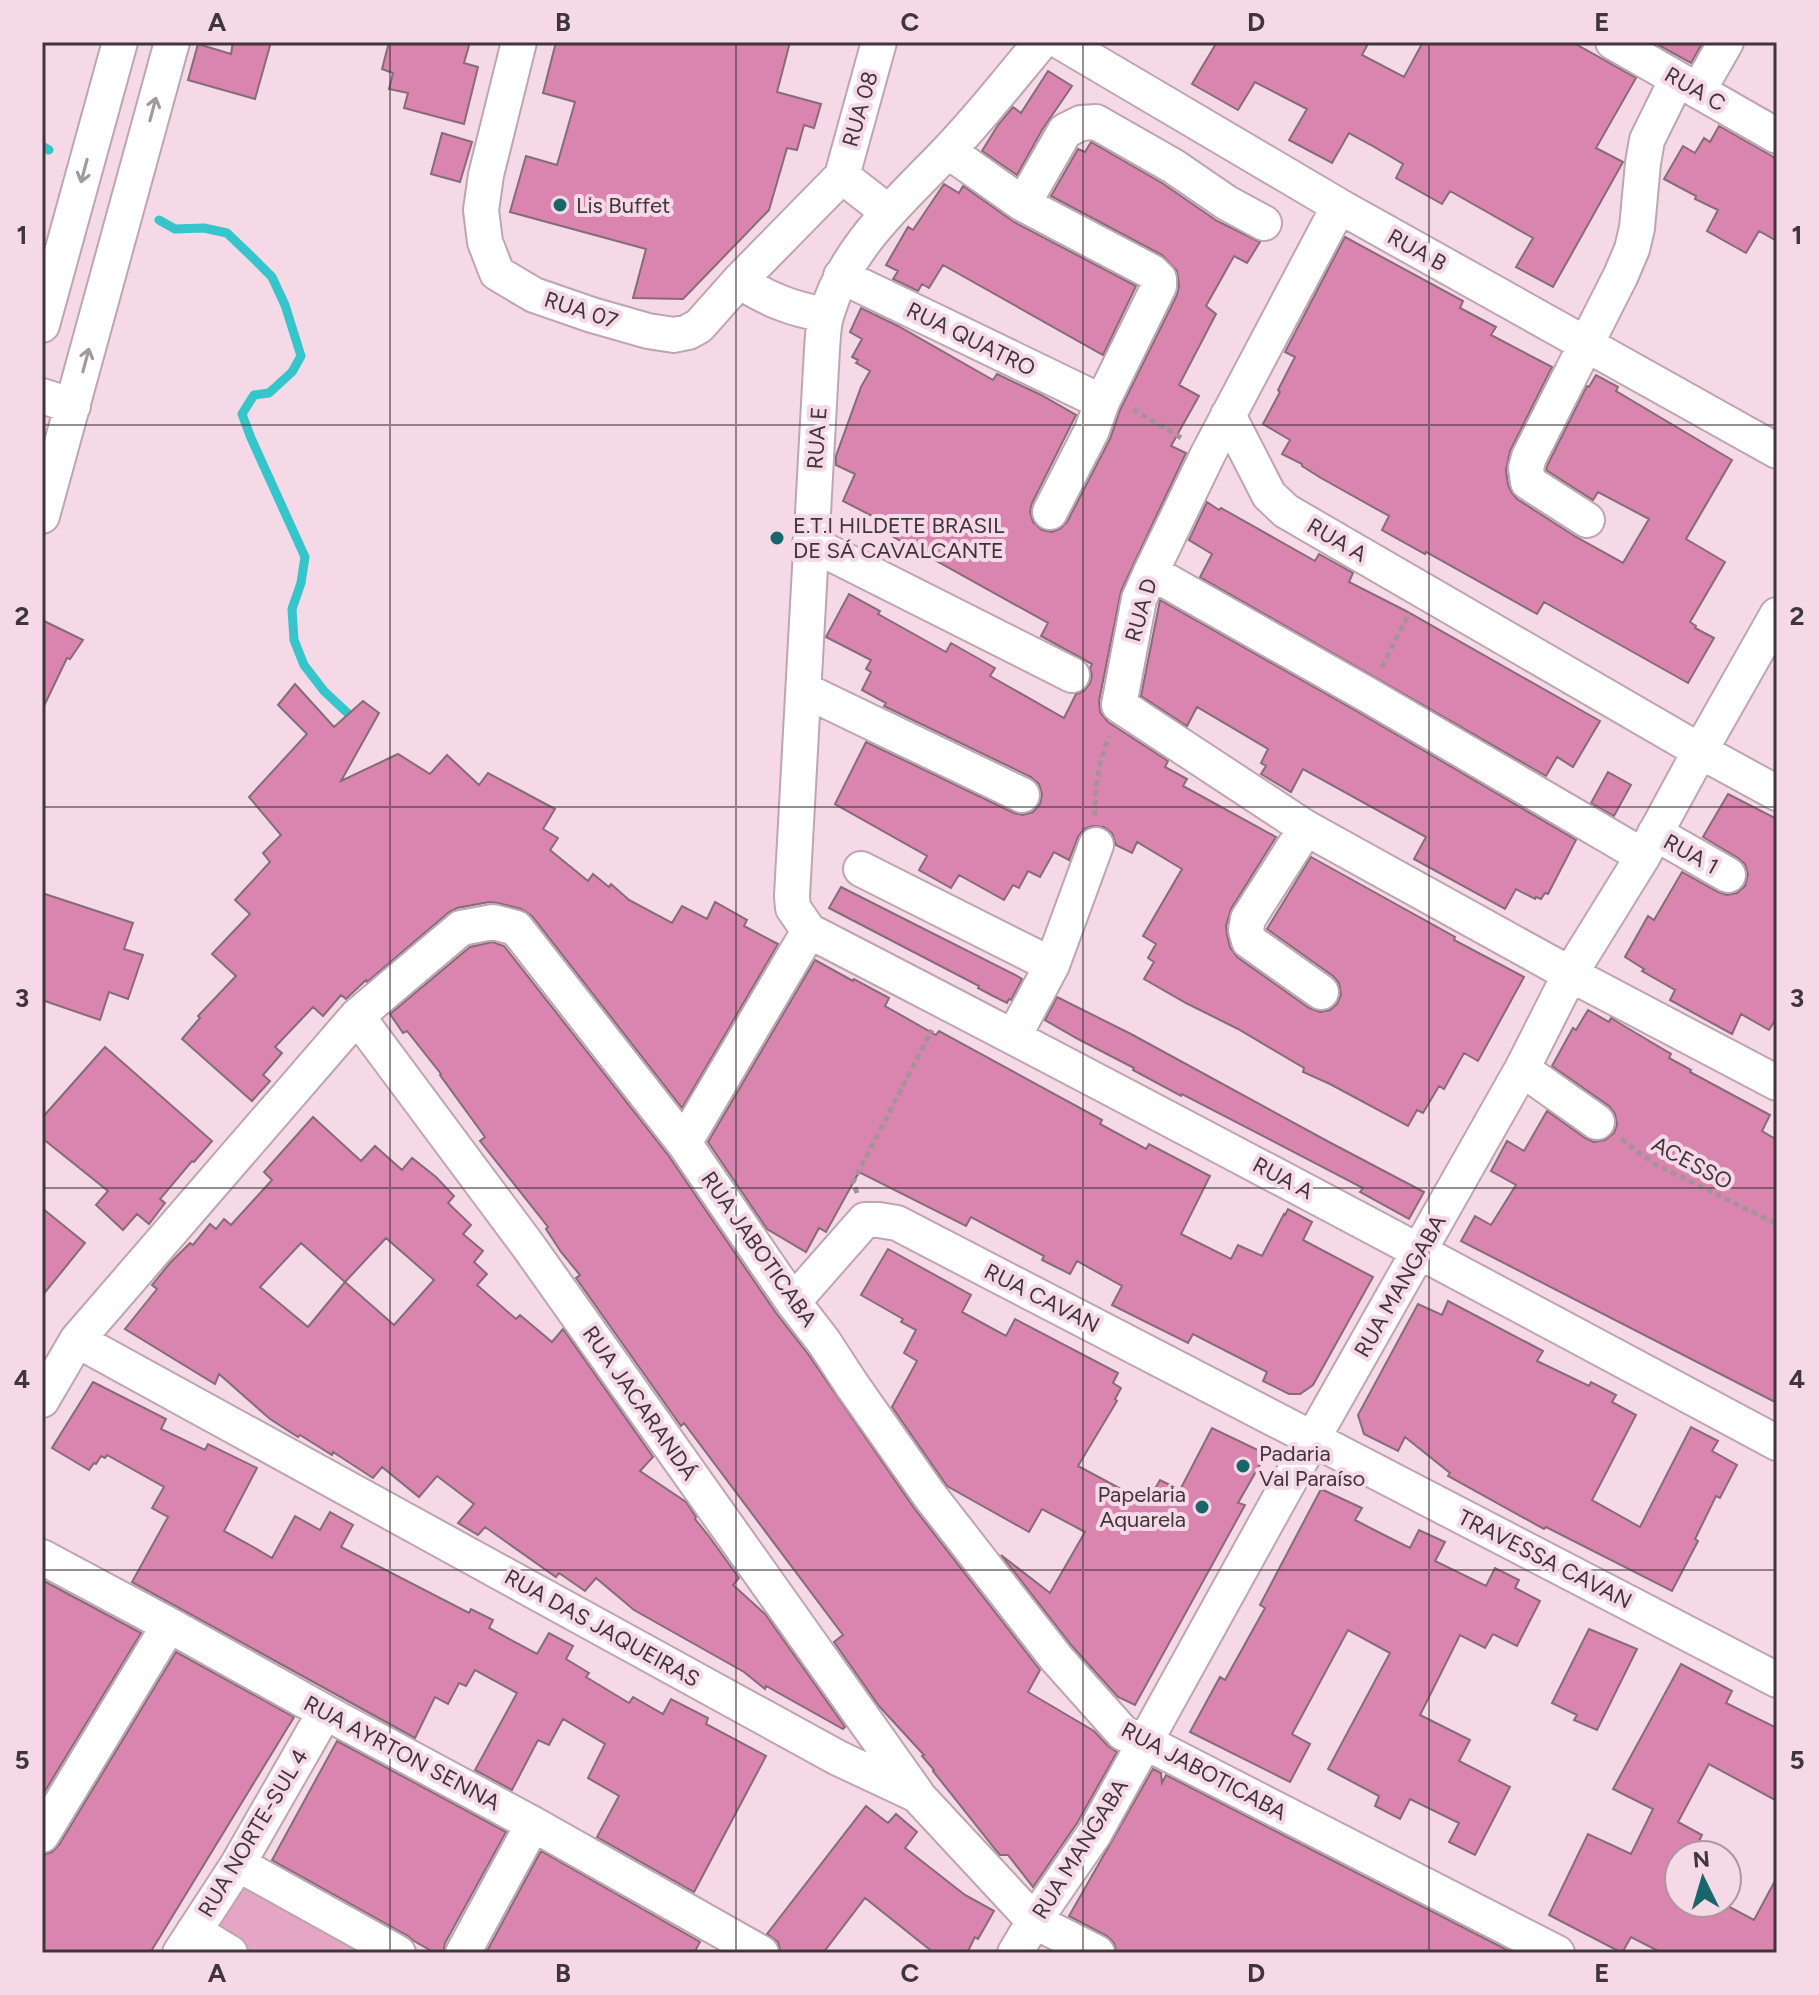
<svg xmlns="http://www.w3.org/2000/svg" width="1819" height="1995" font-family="Figtree,sans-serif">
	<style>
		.green { fill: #e5a5c4 }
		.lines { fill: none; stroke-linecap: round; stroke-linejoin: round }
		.stream { stroke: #36c5ca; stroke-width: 9 }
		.building { fill: #da85b0; stroke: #856c77; stroke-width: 2; fill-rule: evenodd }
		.minor-casing { stroke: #bfa4b1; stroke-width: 38 }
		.path { stroke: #a7929b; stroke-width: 5; stroke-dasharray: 6 4; stroke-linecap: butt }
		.minor { stroke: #fff; stroke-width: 34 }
		.oneway { stroke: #a09a9c }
		.grid { fill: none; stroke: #40353a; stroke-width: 2; stroke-opacity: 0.55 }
		.poi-dot { fill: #176669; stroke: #f5d9e6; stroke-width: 3 }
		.labels { text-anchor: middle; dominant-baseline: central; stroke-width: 8; stroke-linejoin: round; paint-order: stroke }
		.street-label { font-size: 22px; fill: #40353a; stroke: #f5d9e6 }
		.poi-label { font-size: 22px; fill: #40353a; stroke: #f5d9e6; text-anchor: start }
		.neatline { fill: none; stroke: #40353a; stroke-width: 3 }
		.grid-label { font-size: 26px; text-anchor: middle; font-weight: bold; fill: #40353a }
	</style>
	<rect width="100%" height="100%" fill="#f5d9e6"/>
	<path class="green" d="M240,1883l140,70h-130l-33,-20v-16z"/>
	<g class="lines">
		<path class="stream" d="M42,146l7,4
			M159,220l16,9 29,-1 23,5 24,23 21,21 13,28 16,51 -9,16 -23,21 -15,2 -12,19 9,24 54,119 -4,26 -9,26 2,31 10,25 20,26 32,30"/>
	</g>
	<path class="building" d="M233,42h38l-16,57 -67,-19 10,-36 33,10z
		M389,42h81l-6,21 14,4 -14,57 -60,-16 4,-15 -19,-4 4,-16 -11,-4z
		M556,42h234l-13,50 44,12 -7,24 -10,-3 -7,25 -10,-2 -18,62 -86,89 -50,-1 13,-49 -136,-37 16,-56 31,9 18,-63 -32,-9z
		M1217,42h152l-7,13 42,22 19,-35h149l64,36 -40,70 27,14 -70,125 -37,-20 17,-29 -83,-47 -8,13 -46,-26 7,-14 -32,-19 -22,-12 -17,30 -43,-23 18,-31 -52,-27 -17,28 -46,-26z
		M1653,42h50l-12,21z
		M1048,71l24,15 -30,44 -25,45 -35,-24 16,-26 15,-18 8,6z
		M1719,126l58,33v82l-18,-10 -13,22 -39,-22 11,-21 -23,-11 1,-3 -32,-17 19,-33 12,7 9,-15 6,4z
		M442,133l30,9 -12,40 -29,-8z
		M1091,142l71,41 55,38 43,21 -13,21 -13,-7 -28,50 10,8 -37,71 20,11 -28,50 15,7 -65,138 -22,110 1,11 8,10 60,39 -3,6 22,12 -4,7 93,51 -45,72 -5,17 1,9 3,12 7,10 72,51 11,4 10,-2 7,-6 4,-9 -2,-12 -6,-7 -66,-47 44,-72 144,80 -1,3 70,37 -46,84 -14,-8 -20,36 -5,-3 -16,27 -6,-3 -9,16 -78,-42 -27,-12 1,-4 -66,-39 -52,-26 -42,-24 10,-17 -6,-4 8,-14 -13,-8 39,-67 -45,-27 -5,11 -16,-8 -4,-12 -8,-6 -12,-1 -8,3 -6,8 -9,23 -15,-8 -14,25 -12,-6 -9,17 -6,-3 -9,15 -45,-25 -8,13 -32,-18 8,-14 -92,-52 31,-62 148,71 9,2 10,-3 7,-8 2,-10 -3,-10 -8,-7 -147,-71 2,-3 -24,-13 9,-18 -5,-3 5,-9 -45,-23 23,-43 31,17 -2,3 68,38 5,-9 44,25 -5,8 74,42 12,-24 8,-3 6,-8 2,-8 -2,-7 2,-4 -51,-28 7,-13 -174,-97 4,-7 -35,-18 12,-27 -19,-9v-9l25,-69 9,-16 -14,-8 2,-3 -6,-3 10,-18 -12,-7 11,-24 37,18 95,54 4,-6 44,21 35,20 -44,88 -2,9 3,10 9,8 10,2 8,-3 7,-7 43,-83 10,-29 57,-115 2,-9 -2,-15 -15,-16 -111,-59 27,-47 7,3z
		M944,184l15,9 4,-7 51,36 122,64 -33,69 -160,-90 -14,23 -7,-4 -4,7 -25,-12 5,-8 -12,-6 22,-38 5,3z
		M1345,237l118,64 -3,7 36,19 -5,8 61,32 -42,84 -4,19 2,15 4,8 5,6 59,38 47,26 26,-44 -51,-27 -5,8 -47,-30 2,-6 39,-78 2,1 7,-12 22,12 -2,4 116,69 -46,79 39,23 -35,60 6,4 -1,2 19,10 -26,45 -144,-81 -7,12 -111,-62 -1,2 -43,-24 7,-14 -68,-38 -19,-12v-2l-20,-10 8,-14 -27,-16 17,-32 -2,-2 17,-33 -10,-5z
		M1207,502l12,8 2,-2 94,53 4,-7 34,19 -4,9 57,29 194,110 -27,46 -16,-10 -11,19 -346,-199 12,-23 -23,-14z
		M1160,600l198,112 218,128 -28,54 -3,-1 -4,6 -5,-2 -1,2 -19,-10 -11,20 -91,-50 12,-22 -123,-68 -12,23 -30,-18 5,-8 -5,-3 7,-14 -71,-42 -10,19 -46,-30z
		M42,620l41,20 -13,19 -3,-1 -25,52z
		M295,684l39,43 29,-26 16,12 -38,68 57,-27 32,20 17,-19 32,30 9,-12 67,36 -12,20 15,9 -8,12 38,31 5,-7 16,13 2,-3 18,16 43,23 10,-17 25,13 8,-17 32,18 -3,6 34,18 -96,164 -150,-192 -11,-7 -23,-6 -9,-1 -32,6 -8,4 -82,70 -1,-2 -20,19 -5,-4 -18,21 -10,-9 -38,40 7,6 -19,22 7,6 -18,20 -70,-62 18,-21 -2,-2 38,-40 -24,-22 38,-40 -15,-14 35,-38 -7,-9 18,-18 -32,-38 58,-63 -29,-29z
		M1608,772l23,13 -17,31 -23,-13z
		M1728,794l49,25v198l-8,13 -28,-16 -9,20 -62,-34 5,-10 -33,-19 2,-2 -19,-12 23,-41 6,4 28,-48 36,20 9,3 10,-2 8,-7 3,-12 -3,-10 -7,-6 -35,-21z
		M841,887l178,90 3,2 -11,21 -2,-1 -2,4 -14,-7 -15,-8 1,-2 -150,-78z
		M42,893l91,30 -9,26 19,6 -15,44 -19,-7 -9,28 -58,-20z
		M492,942l12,4 164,209 108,158 32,41 106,154 126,162 -12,22 66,39 14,15 9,6 -40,71 -44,64 -25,-32h-8l-5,-6 -62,-78 1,-1 -12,-14 2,-1 -45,-49 -45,-64 9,-7 -159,-212 -3,3 -105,-148 4,-3 -19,-23 -15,-23 2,-2 -68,-86 5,-4 -45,-62 1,-1 -34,-43 -4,2 -13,-19 80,-67z
		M815,960l38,21 1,-2 35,19 -4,8 51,29 3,-4 163,89 -2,4 46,25 3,-5 61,32 -29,58 50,25 7,-14 24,11 22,-42 1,1 3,-6 24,13 -9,18 70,37 -60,108 -13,9h-11l-26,-13 4,-9 -74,-38 -5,9 -76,-38 10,-19 -45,-25 -7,13 -28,-14 2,-4 -73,-39 -5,9 -107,-54 -33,60 -7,-4 -13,24 -39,-23 -59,-87z
		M1057,997l74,37 198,108 95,50 -15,27 -49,-27 3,-4 -181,-94 -1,2 -48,-26 1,-2 -56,-29 -33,-19z
		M1588,1010l21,12 2,-4 13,8 47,28 -2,4 22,12 -1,2 80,43 -8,16 15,9v263l-316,-162 14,-25 16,9 25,-40 -25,-14 16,-30 17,10 23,-40 38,27 9,4 11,-2 9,-7 3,-8 -2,-11 -6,-8 -57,-40 21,-38 3,2z
		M105,1047l107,94 -18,21 -2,-1 -32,38 5,4 -16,21 -12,-10 -14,16 -27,-25 12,-14 -66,-53v-20z
		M313,1117l48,44 14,-15 27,24 10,-12 24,19 18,19 -6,7 23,22 -8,9 20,17 -9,11 13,12 -10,11 39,34 4,-4 32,27 11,-13 90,128 -13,14 46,31 10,15 -1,2 13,16 31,43 -6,7 32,29 80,113 -2,2 -77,-43 -1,3 -21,-17 -110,-62 -38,-32 -11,13 -26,-18 -3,4 -71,-50 -7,8 -20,-12 16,-19 -37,-28 -18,21 -37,-30 -9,11 -40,-26 -1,3 -32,-20 -2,2 -28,-18 -51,-45 -4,10 -90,-55 32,-40 -5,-4 18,-22 20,-20 3,2 17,-21 6,5 8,-10 7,6 41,-45 -8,-8zM386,1238l48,42 -40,45 -49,-43zM301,1243l44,39 -37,45 -48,-40z
		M42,1208l43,35 -43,53z
		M888,1249l83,46 -9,17 44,24 9,-17 103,54 -5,10 8,5 -6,11 2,2 -39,65 69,37 13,-23 20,10 32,-62 54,26 -28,49 7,2 -110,200 -17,-8 -46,-51 -71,-91 49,38 35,-61 -43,-23 -13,23 -82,-46 -55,-79 25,-46 -13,-8 12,-23 -15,-8 2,-3 -42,-24z
		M1448,1301l95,50 -6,10 52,25 2,-4 25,13 -4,7 24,13 -44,85 48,27 51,-100 27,14 -6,10 25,14 -17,33 -4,-2 -21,43 3,2 -26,50 -126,-64 -2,2 -96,-53 2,-3 -45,-36 -7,14 -34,-17 -6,-19 60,-111 24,11z
		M93,1382l73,37 -5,10 44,21 3,-6 49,24 -33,63 24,13 24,14 23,-42 25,14 10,-18 23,13 -12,22 128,66 2,-4 22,11 -4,8 48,26 12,-21 24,13 -7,13 23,14 -3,4 43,26 4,-6 30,17 8,-15 37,19 -2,6 60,32 -72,136 -97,-55 22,-41 -31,-18 17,-34 -42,-25 -14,26 -11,-5 -26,50 -37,-20 42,-77 -42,-23 -9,16 -7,-3 -11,21 -13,-7 -20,41 -283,-156 36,-65 -16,-9 12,-21 -57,-32 -2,3 -4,-2 -5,8 -2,-1 -5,7 -37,-22z
		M1321,1489l41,19 -7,12 29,15 26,13 9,-18 26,12 -10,19 51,25 9,-18 24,12 -4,8 25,13 -23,45 -24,-12 -8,14 -25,-13 -40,80 50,25 -11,21 51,26 -35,68 -26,-13 10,-19 -49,-24 -10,20 -25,-13 4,-10 -51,-27 62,-116 -42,-23 -56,104 18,10 -20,38 -100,-50 30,-55 5,3 40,-72 -5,-3z
		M42,1580l99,53 -99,163z
		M1589,1629l48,20 -40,81 -23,-10 3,-5 -25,-12z
		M176,1652l118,65 -144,236h-108v-98l10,-3 7,-7z
		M1681,1664l51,27 -6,12 51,25v73l-68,-37 -31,58 24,13 -10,20h-13v48h43l32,17 23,-43v76h-115l-31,-16 -9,16 -73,-38 39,-81 43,20 22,-45 -40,-20z
		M337,1741l169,91 -61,111 -2,10h-8l-21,-12 -6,-5 -136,-76z
		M1153,1769l8,4 1,10 4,-8 347,178h-396l-3,-10 -7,-7 -38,-20z
		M866,1806l22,17 8,-9 21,18 -12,16 60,47 29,16 -16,28 -3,-2 -8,16h-33l-69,-55 -42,55h-42l-3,-11 -11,-8z
		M541,1851l159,91 -6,11h-208z"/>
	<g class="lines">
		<defs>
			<path id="minor" d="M519,42l-33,133 -5,35 4,32 12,31 37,22 58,20 56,16 26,4 14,-3 11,-6 40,-45 103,-105 37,-134
				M1041,42c-31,37 -61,76 -95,111 -46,48 -100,94 -119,160 -4,11 -4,25 -5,36l-30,547 1,12 16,23c324,167 646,339 968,512
				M1061,42l278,164 438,245
				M1613,42l164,94
				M1698,91l28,-49
				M948,151l75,53 129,68 7,7v7l-57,116 -10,28 -42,82
				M842,176l46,36
				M1023,204l42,-73 16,-8 15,-1 77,44 54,37 37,20
				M1339,206l-131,248 -57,118 -12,27 -20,106 187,123 264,146 207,109
				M841,276l261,126
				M739,281c30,19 53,28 87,34
				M42,325l78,-283
				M42,396l31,10
				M1228,415l41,80 17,16 414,240 77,42
				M42,516l130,-474
				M1587,520l-59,-38 -2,-14 3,-11 92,-182 11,-26 5,-21 6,-65 4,-23 30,-61
				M810,543l262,132
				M1151,572l217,123 275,161
				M804,690l218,105
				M1306,828l-58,91 -2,11 3,11 72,51
				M1655,833l73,42
				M861,869l191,96
				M357,1016l172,231 388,547
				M1014,1036l38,-71 44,-120
				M1522,1069l75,53
				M684,1143l125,-212
				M793,1302l72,-82h14l18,3 880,457
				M77,1340l761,418 79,37 117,126 63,32
				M42,1400l35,-60 280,-324 104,-88 32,-6 23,6 168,215 109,159 31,40 28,43 78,111 127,163 66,74 22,9 412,211
				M42,1557l127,68 156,87 208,112 228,129
				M42,1835l127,-210
				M238,1864l160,89
				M194,1931l36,22
				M180,1953l58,-89 87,-152
				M463,1953l70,-129
				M1015,1953l19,-32 60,-87 219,-396 209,-369 48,-95 73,-118 57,-105 77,-136"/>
		</defs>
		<use href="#minor" class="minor-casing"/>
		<path class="path" d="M1133,409l50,30
			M1382,667l26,-52
			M1095,816c-1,-29 4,-54 14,-80
			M1621,1139l32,24 124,61
			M857,1193l-4,-11 79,-152"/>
		<use href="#minor" class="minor"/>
	</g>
	<defs><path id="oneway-shaft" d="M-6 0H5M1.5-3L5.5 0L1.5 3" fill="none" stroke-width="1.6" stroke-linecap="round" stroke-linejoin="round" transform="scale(2)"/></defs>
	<g class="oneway">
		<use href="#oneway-shaft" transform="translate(153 109) rotate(-75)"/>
		<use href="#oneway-shaft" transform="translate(84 171) rotate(105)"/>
		<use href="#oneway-shaft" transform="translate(86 360) rotate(-75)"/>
	</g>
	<path class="grid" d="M390,42v1911M736,42v1911M1083,42v1911M1429,42v1911M42,425h1735M42,807h1735M42,1188h1735M42,1570h1735"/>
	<g class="poi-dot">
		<circle cx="560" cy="205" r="8"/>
		<circle cx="777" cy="538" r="8"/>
		<circle cx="1243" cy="1466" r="8"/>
		<circle cx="1202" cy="1507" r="8"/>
	</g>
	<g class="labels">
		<g class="street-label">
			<text transform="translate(1695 89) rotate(30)">RUA C</text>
			<text transform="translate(860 109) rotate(-74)">RUA 08</text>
			<text transform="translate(1417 250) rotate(29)">RUA B</text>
			<text transform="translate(581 310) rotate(18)">RUA 07</text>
			<text transform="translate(971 339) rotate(26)">RUA QUATRO</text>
			<text transform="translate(817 438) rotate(-86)">RUA E</text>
			<text transform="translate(1337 540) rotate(30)">RUA A</text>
			<text transform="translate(1141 610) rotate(-74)">RUA D</text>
			<text transform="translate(1691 854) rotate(29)">RUA 1</text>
			<text transform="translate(1692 1163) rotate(28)">ACESSO</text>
			<text transform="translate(1283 1178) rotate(28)">RUA A</text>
			<text transform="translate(759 1249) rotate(55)">RUA JABOTICABA</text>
			<text transform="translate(1400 1286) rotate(-60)">RUA MANGABA</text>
			<text transform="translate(1042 1298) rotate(27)">RUA CAVAN</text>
			<text transform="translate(640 1403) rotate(55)">RUA JACARANDÁ</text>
			<text transform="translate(1545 1559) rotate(27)">TRAVESSA CAVAN</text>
			<text transform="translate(602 1628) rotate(29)">RUA DAS JAQUEIRAS</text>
			<text transform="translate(402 1753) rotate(28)">RUA AYRTON SENNA</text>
			<text transform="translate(1204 1771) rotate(28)">RUA JABOTICABA</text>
			<text transform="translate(253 1833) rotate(-59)">RUA NORTE-SUL 4</text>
			<text transform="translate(1080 1849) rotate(-58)">RUA MANGABA</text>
		</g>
		<g class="poi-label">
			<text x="576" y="205">Lis Buffet</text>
			<text x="793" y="525">E.T.I HILDETE BRASIL<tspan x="793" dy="25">DE SÁ CAVALCANTE</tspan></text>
			<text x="1259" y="1453">Padaria<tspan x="1259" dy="25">Val Paraíso</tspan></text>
			<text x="1186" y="1494" text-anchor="end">Papelaria<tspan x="1186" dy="25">Aquarela</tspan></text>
		</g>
	</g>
	<rect width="1819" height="1995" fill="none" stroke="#f5d9e6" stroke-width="88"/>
	<g transform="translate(1703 1879) rotate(355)"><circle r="38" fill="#f5d9e6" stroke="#ad97a1" stroke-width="2"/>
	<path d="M0-6L14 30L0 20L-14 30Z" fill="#176669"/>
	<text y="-12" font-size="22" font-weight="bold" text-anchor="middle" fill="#40353a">N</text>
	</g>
	<rect x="44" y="44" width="1731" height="1907" class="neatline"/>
	<g class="grid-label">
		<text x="217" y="31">A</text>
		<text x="563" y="31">B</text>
		<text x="910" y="31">C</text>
		<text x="1256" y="31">D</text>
		<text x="1602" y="31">E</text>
		<text x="22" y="244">1</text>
		<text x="1797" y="244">1</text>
		<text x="22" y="625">2</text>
		<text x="1797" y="625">2</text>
		<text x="22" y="1007">3</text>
		<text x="1797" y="1007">3</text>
		<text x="22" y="1388">4</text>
		<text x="1797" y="1388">4</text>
		<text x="22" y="1769">5</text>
		<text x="1797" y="1769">5</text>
		<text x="217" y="1982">A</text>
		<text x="563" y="1982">B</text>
		<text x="910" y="1982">C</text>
		<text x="1256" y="1982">D</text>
		<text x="1602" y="1982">E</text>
	</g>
</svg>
